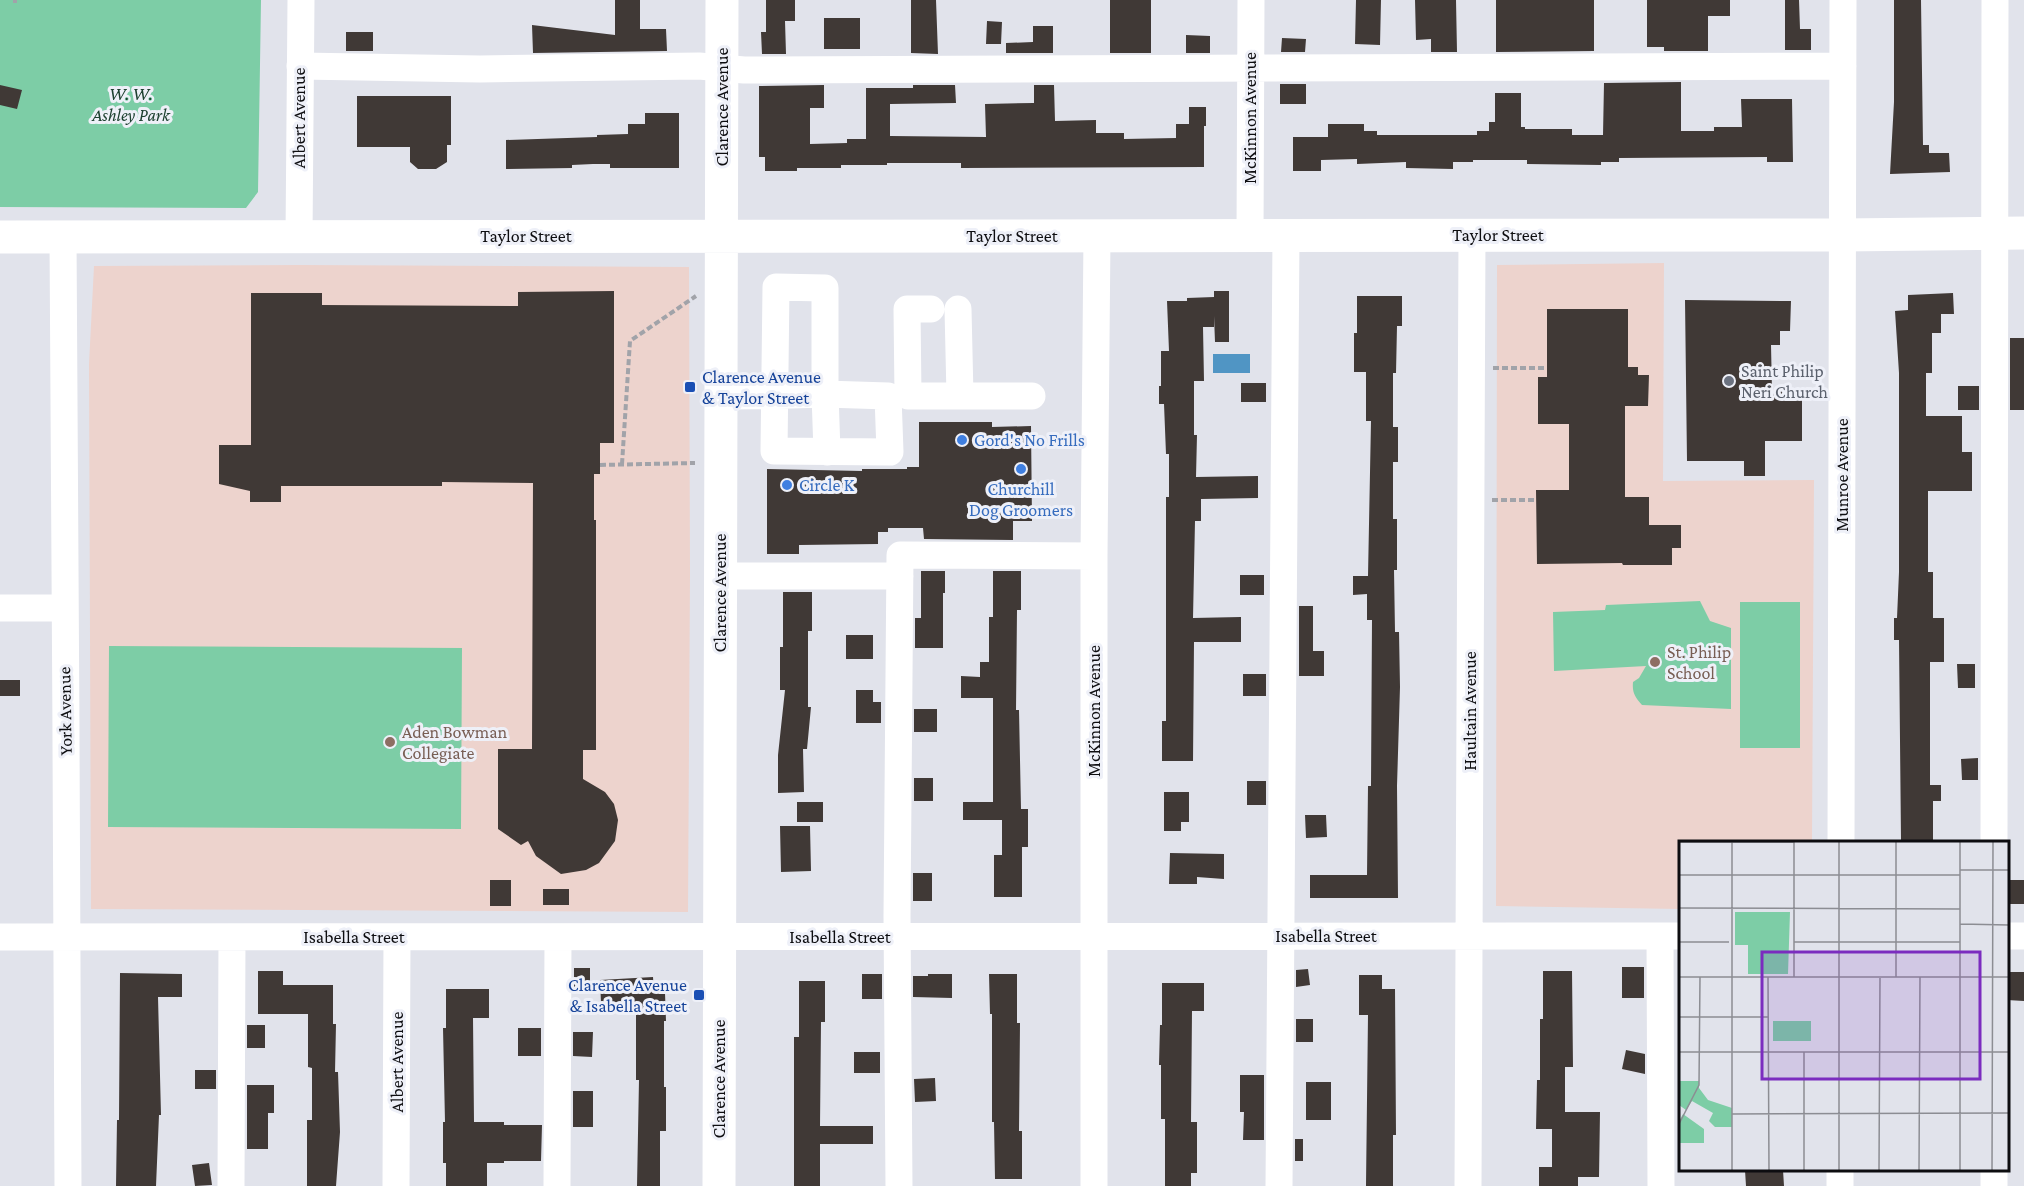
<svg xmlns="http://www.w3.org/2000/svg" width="2024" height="1186" font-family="'Crimson Pro',serif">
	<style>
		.education { fill: #edd3cd }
		.green { fill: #7dcda6 }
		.water { fill: #5095c4 }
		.building { fill: #403936 }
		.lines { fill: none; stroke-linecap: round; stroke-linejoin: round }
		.path { stroke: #a1a3a9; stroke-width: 4; stroke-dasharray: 6 3; stroke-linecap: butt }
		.minor { stroke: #fff; stroke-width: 27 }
		.major { stroke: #fff; stroke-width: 33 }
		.worship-dot { fill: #6b7280; stroke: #eef0f8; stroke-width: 2 }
		.transit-dot { fill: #1a4fb4; stroke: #eef0f8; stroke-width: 2 }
		.shop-dot { fill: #3f7fe0; stroke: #eef0f8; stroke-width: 2 }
		.education-dot { fill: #8d6e63; stroke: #eef0f8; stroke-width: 2 }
		.labels { text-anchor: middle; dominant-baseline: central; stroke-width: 6; stroke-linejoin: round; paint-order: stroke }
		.park-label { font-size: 18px; font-style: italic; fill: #1c402f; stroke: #eef0f8 }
		.street-label { font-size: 18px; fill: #0d0d10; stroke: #eef0f8 }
		.worship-label { font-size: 18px; fill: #5b616d; stroke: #eef0f8; text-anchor: start }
		.transit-label { font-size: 18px; fill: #164399; stroke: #eef0f8; text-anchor: start }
		.shop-label { font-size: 18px; fill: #366cbe; stroke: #eef0f8; text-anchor: start }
		.education-label { font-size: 18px; fill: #785e54; stroke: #eef0f8; text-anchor: start }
		.inset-road { fill: none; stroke: #8c8d93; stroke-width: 1.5 }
		.view { fill: #7b2cbf; fill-opacity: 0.15; stroke: #7b2cbf; stroke-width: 3 }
		.inset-edge { fill: none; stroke: #0d0d10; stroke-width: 3 }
	</style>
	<rect width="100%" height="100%" fill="#e1e3eb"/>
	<path class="education" d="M1664,263l-1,218 151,-1 -2,362h-132v67l-184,-3 1,-641z
		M299,265l390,2 1,307 -2,338 -597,-3 -2,-545 5,-98z"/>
	<path class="green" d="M0,0h261l-3,192 -12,16 -246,-1z
		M1700,601l10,20 21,7v81l-89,-4c-7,-8 -10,-12 -9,-23l6,-4 7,-12 -92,5 -1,-59 52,-2 1,-5z
		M1740,602h60v146h-60z
		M109,646l353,2 -1,181 -353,-2z"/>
	<path class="water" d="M1213,354h37v19h-37z"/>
	<path class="building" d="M615,0h25v29h26l1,22 -134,2 -1,-28 83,10z
		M766,0h29v21h-10l1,33h-24l-1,-22h5z
		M911,0h25l2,54 -27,-1z
		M1110,0h41v53h-41z
		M1356,0h25l-1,45 -25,-1z
		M1415,0h41l1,52h-26v-13l-15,1z
		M1496,0h98v51l-98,1z
		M1647,0h83v16h-22v35h-44v-4h-17z
		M1785,0h14l1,29h11v21h-26z
		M1894,0h27l2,145h6v8h20l1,19 -60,2 4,-72z
		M824,18h36v31h-36z
		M987,21l15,1 -1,22h-15z
		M1033,26h20v27h-47v-10l27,-1z
		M346,32h27v19h-27z
		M1186,35l24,1v17h-24z
		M1282,38l24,1 -1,13h-24z
		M1681,82v49h33v-4h28l-1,-28h51l1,63h-26v-5l-148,1v4h-18v3l-74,-1v-4h-54v2h-20v7l-47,-1v-6l-49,2v-5l-36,1v11h-28v-34h35v-13h36v7h13v4h100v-4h12v-9h6v-29h26v34h4v2h47v6h31l1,-52z
		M1280,84h26v20h-26z
		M0,85l22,5 -5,19 -17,-4z
		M824,85v23h-14v36l37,-1v-4h19v-51h47v-3h42l1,18 -66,1v32l96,1 -1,-33 49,-1v-18h20l1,36 41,-1v13h28v6l52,-1v-14h13v-17h17v19h-2v41l-243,1v-5h-74v2h-46v3h-44v3h-32v-14h-6v-71z
		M357,96h94v49h-4v17l-11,7h-18l-8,-7v-15h-53z
		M645,113h34v55h-69v-4h-17l-21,1v3l-66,1v-29l91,-3v-2l31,-1v-10h17z
		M614,291v152h-14v31h-6v46h2v230h-13v29l22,13 9,12 4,16 -3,21 -16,22 -13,7 -25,4 -25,-18 -8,-15 -7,4 -23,-16v-80h34l1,-266 -91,-1v4h-161v16h-31v-11l-31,-7v-39h32v-152h71v12l196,1v-14z
		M1214,291h15v51h-14l-1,-26v11h-11l1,54h-10v54h3l-1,42 62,-1v22l-57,1v22h-6l-2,97 48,-1v25h-47l-1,119h-31v-40h4v-224h3v-43h-3l-2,-50h-5v-18h2v-35h8l-2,-50h20v-3l27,-1z
		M1953,293l1,21h-13v19h-9v40h-6v43h36v36h10v39h-44v81h5v46h11v44h-14v123h11v16h-8v39h-32l-2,-200h-5v-22h3l2,-46v-199l-4,-62 13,-1v-15z
		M1357,296h45v30h-5l-1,47h-3v54h5v35h-5v57h4v51h-3l1,62h4l1,55 -3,99 1,112h-88v-23h57l1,-89h3l1,-166h-5v-26l-14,1v-19h15l3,-155h-5v-49h-12v-39h3z
		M1685,300l106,1 -1,30h-10v14h-9l1,46 30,1v49h-37v35h-21v-15h-57z
		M1547,309h81v58h10v8h11l-1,31h-23v91h24v28h32v23h-9v17h-49l-1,-2 -85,1 -1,-74h33v-66h-31v-47h9z
		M2010,338h14v72h-14z
		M1241,383h25v19h-25z
		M1958,386h21v24h-21z
		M919,422h73v5l39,-1 1,95h-19v19l-89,-1 -1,-11h-35v4h-10v12l-79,1v9h-32v-85l95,2v-2h45v-2h12z
		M921,571h24v22h-2v55h-28v-30h6z
		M993,571h28v39h-4l-1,100h3l2,99h7v38h-6v50h-28v-42h8v-35h-39v-18h30v-104h-32v-22l19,1v-15h9v-45h4z
		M1240,575h24v20h-24z
		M783,592h29v39h-4v76h3l-4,42h-4l1,43 -26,1v-38l7,-65h-5v-43h3z
		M1299,606h14v45h11v25h-25z
		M846,635h27v24h-27z
		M1957,664h18v24h-17z
		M1243,674h23v22h-23z
		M0,680h20v16h-20z
		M856,690h17v12h8v21h-25z
		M914,709h23v23h-23z
		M1978,758v22h-16l-1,-21z
		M914,778h19v23h-19z
		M1247,781h19v24h-19z
		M1164,792h25v30h-8v9h-17z
		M797,802h26v20h-26z
		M1305,815h21l1,22 -21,1z
		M780,826h30l1,45 -30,1z
		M1170,853l54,1v25l-27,-2v7h-28z
		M913,873h19v28h-19z
		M490,880h21v26h-21z
		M2007,880h17v24h-17z
		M543,889h26v16h-26z
		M1622,967h22v31h-22z
		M574,968h16v22h-16z
		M1308,969l2,16 -14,2v-17z
		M258,971h25v14h50v39h3l-1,48h3l2,60 -4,54h-29v-66h5v-52l-4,-1v-53h-50z
		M1543,971h29l1,96h-8v45h35l-1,65h-21v9h-39v-19h13v-38h-16l1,-49h3v-61h3z
		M2007,972h17v29l-17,-1z
		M120,973l62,1v23h-24l3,118h-2l-3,71h-40l1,-66h2z
		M862,974h20v25h-20z
		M928,974h24v24l-39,-1v-21h15z
		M989,974h28v49h3l-1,108h3v48h-27l-1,-57h-2v-108h-2z
		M1359,975h23v14h13l1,146h-3v51h-27l2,-171h-9z
		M653,977l1,16h11l1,28h-2v66h2v44h-6v55h-23l2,-106h-3v-72h-12v-6l-23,1 -1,-23z
		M799,981h26v41h-4l-1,104h53v18h-53v42h-26v-149h5z
		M1162,983h42v28h-12l-1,111h6v51h-6v13h-26v-67h-4v-54h-2l1,-40h2z
		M446,989h43v29h-16l1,104h30v3h38l-1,36h-37v2h-17v23h-41v-23h-3v-41h2l-2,-94h3z
		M1296,1019h17v23h-17z
		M247,1025h18v23h-18z
		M518,1028h23v28h-23z
		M573,1032h20l-1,25 -19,-1z
		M1626,1050l19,4v20l-23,-5z
		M854,1052h26v21h-26z
		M195,1070h21v19h-21z
		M1240,1075h24v65h-21l1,-28h-4z
		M935,1078l1,23 -21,1 -1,-23z
		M1306,1082h25v38h-25z
		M247,1085h27v28h-6v36h-21z
		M573,1091h20v36h-20z
		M1295,1139h8v22h-8z
		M209,1163l3,22 -17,1 -3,-21z
		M1745,1170h38l1,16h-38z"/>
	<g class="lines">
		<path class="path" d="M15,3v-3
			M1493,368h54
			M622,464l8,-123 66,-45
			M600,465l95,-2
			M1492,500h44"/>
		<path class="minor" d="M300,66l180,3 219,-3 45,4 1099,-4
			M1250,236l1,-236
			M63,237c0,316 6,633 5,949
			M299,237l2,-237
			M931,309h-24l1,87h124
			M958,309l2,87
			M721,396c35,0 70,-1 104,-2v-106l-49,-1 -2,164 116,1 -2,-56 -63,-2 2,58
			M720,576h180
			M0,608h64
			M1841,842l2,-842
			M1994,842l1,-842
			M2008,936h16
			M0,937l1680,-1
			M1660,937l1,249
			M1994,1170v16
			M231,1186l1,-249
			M396,1186l1,-249
			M557,1186l1,-249
			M899,1186l-2,-270 3,-361 194,1
			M1094,1186v-630l3,-320
			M1279,1186l7,-950
			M1468,1186l4,-951
			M1840,1186v-16"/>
		<path class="major" d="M0,237l1842,-2 182,-2
			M719,1186l3,-1186"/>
	</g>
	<circle class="worship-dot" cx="1729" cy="381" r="6"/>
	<g class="transit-dot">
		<rect x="684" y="381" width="12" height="12" rx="3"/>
		<rect x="693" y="989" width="12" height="12" rx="3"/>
	</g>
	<g class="shop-dot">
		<circle cx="962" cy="440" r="6"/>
		<circle cx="1021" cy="469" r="6"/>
		<circle cx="787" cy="485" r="6"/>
	</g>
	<g class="education-dot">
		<circle cx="1655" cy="662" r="6"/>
		<circle cx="390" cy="742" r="6"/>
	</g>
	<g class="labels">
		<g class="park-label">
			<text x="131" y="94">W. W.<tspan x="131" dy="21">Ashley Park</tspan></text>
		</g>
		<g class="street-label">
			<text transform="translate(722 107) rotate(-90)">Clarence Avenue</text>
			<text transform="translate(299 118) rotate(-90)">Albert Avenue</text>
			<text transform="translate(1250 118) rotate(-90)">McKinnon Avenue</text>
			<text x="1498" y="235">Taylor Street</text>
			<text x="526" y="236">Taylor Street</text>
			<text x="1012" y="236">Taylor Street</text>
			<text transform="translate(1842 475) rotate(-90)">Munroe Avenue</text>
			<text transform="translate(720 593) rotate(-90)">Clarence Avenue</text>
			<text transform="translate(65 711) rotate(-91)">York Avenue</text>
			<text transform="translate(1094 711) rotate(-90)">McKinnon Avenue</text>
			<text transform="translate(1470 711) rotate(-90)">Haultain Avenue</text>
			<text x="1326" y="936">Isabella Street</text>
			<text x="354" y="937">Isabella Street</text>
			<text x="840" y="937">Isabella Street</text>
			<text transform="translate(397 1062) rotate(-90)">Albert Avenue</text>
			<text transform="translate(719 1079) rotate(-90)">Clarence Avenue</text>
		</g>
		<g class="worship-label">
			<text x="1741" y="371">Saint Philip<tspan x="1741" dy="21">Neri Church</tspan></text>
		</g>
		<g class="transit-label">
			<text x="702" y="377">Clarence Avenue<tspan x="702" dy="21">&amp; Taylor Street</tspan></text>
			<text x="687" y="985" text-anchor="end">Clarence Avenue<tspan x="687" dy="21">&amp; Isabella Street</tspan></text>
		</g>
		<g class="shop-label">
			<text x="974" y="440">Gord's No Frills</text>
			<text x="799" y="485">Circle K</text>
			<text x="1021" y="489" text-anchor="middle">Churchill<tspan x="1021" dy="21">Dog Groomers</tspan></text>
		</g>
		<g class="education-label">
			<text x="1667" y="652">St. Philip<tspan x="1667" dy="21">School</tspan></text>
			<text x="402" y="732">Aden Bowman<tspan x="402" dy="21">Collegiate</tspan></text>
		</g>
	</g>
	<g transform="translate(1679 841)">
		<rect width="330" height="330" fill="#e1e3eb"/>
		<path d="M56,71h55l-2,62h-40v-29h-13zM94,180h38v20h-38zM0,240h20v7l9,12 24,8v19h-17l-6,-6 4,-8 -21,-12 -6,9 -7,-5zM4,273l21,15v14h-25v-22z" fill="#7dcda6"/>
		<path class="inset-road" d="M160,0h49M235,0h46v330M0,1h115M281,29h49M0,34h281M53,34v296M0,67l281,1M281,83l49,1M0,101h50M115,101h166M0,136h330M53,136v-136M89,136l1,194M115,136v-136M217,136v-136M0,176h89M0,211h330M53,273l277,-1M0,283l20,-39 1,-108M125,330v-119M160,330v-330M200,330l1,-193M240,330l1,-194M313,330l1,-330"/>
		<path class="view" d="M83,111h218v127h-218z"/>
		<rect width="330" height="330" class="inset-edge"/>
	</g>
</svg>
